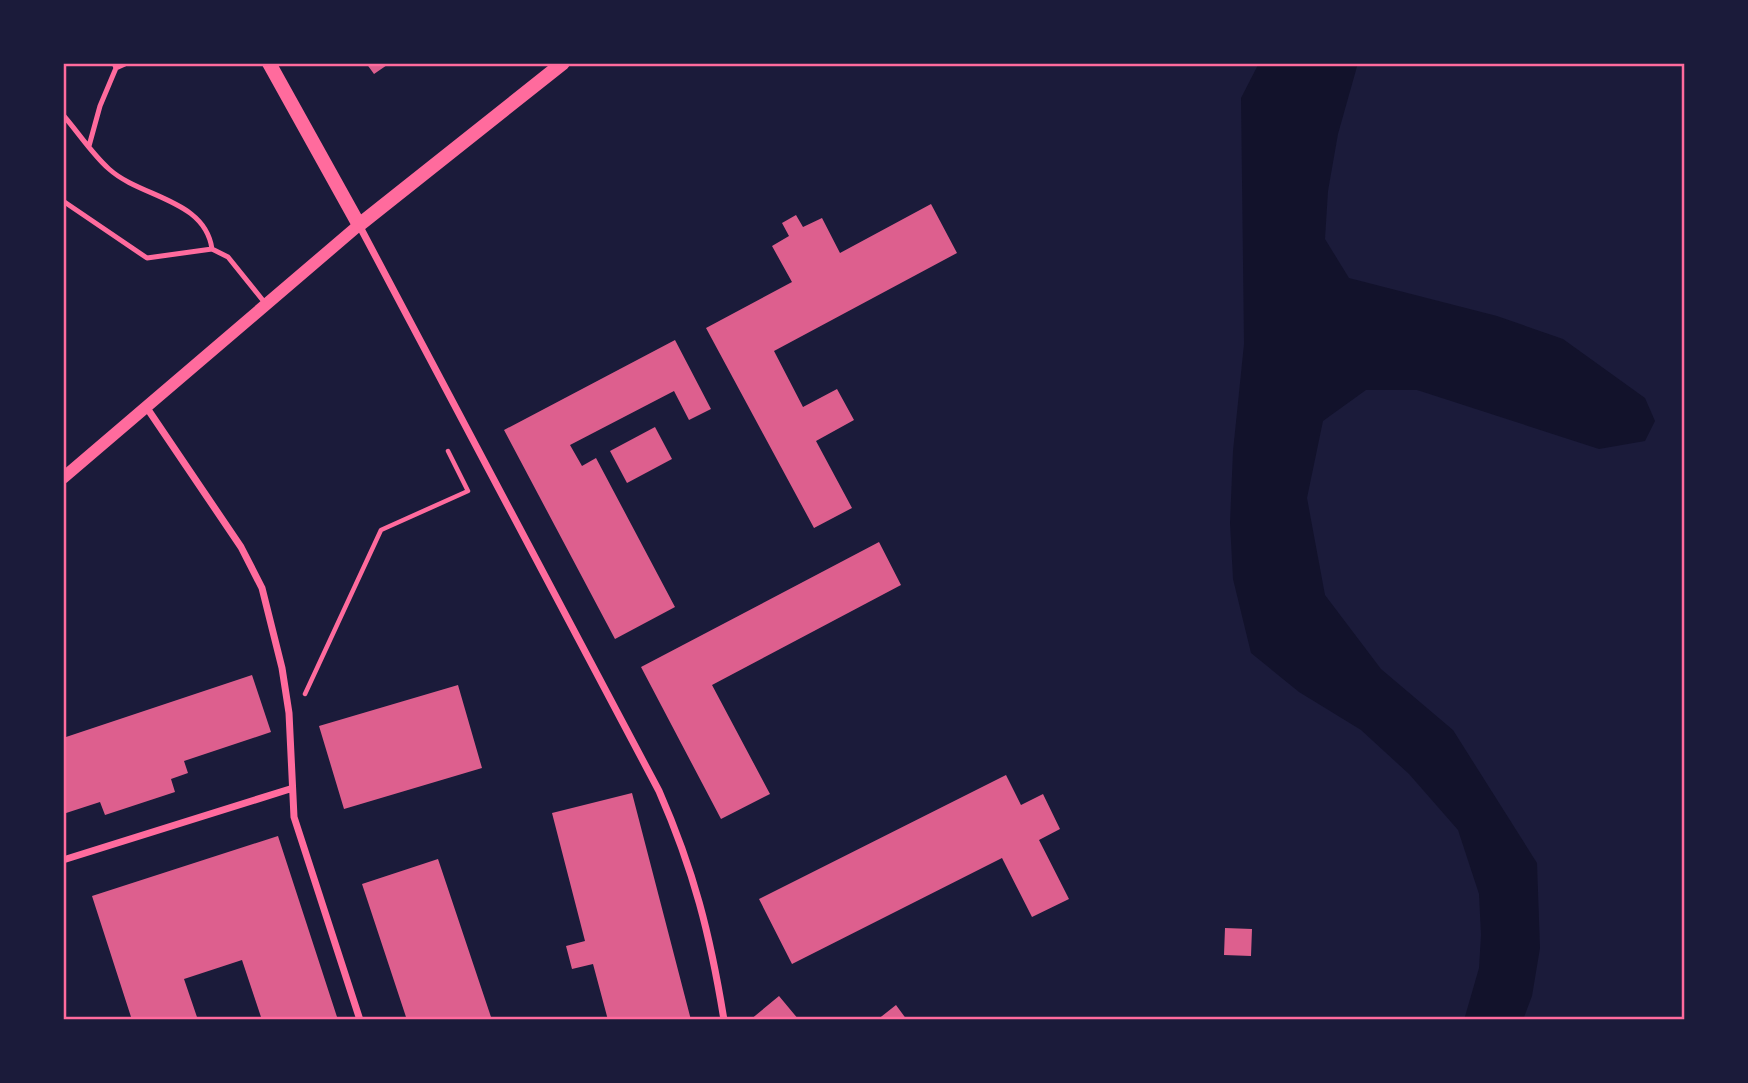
<svg xmlns="http://www.w3.org/2000/svg" width="1748" height="1083" font-family="Lato,sans-serif">
	<style>
		.water { fill: #12122b }
		.building { fill: #dd5f8e }
		.lines { fill: none; stroke-linecap: round; stroke-linejoin: round }
		.path { stroke: #ff6b9d; stroke-width: 4.5 }
		.service { stroke: #ff6b9d; stroke-width: 5 }
		.minor { stroke: #ff6b9d; stroke-width: 7 }
		.tertiary { stroke: #ff6b9d; stroke-width: 12 }
		.secondary { stroke: #ff6b9d; stroke-width: 14 }
		.neatline { fill: none; stroke: #ff6b9d; stroke-width: 2.5 }
	</style>
	<rect width="100%" height="100%" fill="#1b1b3a"/>
	<path class="water" d="M1259,63h99l-20,71 -10,57 -3,48 24,39 148,38 66,23 82,59 10,23 -10,20 -46,8 -182,-59h-51l-43,31 -16,77 18,97 56,74 72,61 84,133 3,85 -8,48 -9,24h-59l15,-52 2,-33 -2,-41 -21,-64 -49,-56 -48,-44 -62,-38 -48,-39 -18,-74 -3,-56 3,-72 11,-107 -3,-246z"/>
	<path class="building" d="M366,63h24l-16,11z
		M931,204l26,49 -183,98 29,56 34,-18 17,31 -38,21 36,67 -38,20 -108,-200 86,-46 -20,-36 17,-10 -7,-13 14,-8 7,12 19,-9 18,35z
		M675,340l36,69 -22,11 -15,-29 -104,54 12,21 14,-8 79,149 -60,32 -111,-209z
		M655,427l17,32 -45,24 -17,-32z
		M879,542l22,43 -189,100 58,109 -49,25 -80,-152z
		M252,675l19,57 -87,29 4,12 -17,6 4,13 -70,23 -5,-13 -37,12v-76z
		M458,685l24,83 -138,41 -25,-83z
		M1006,775l15,30 22,-11 17,35 -21,11 30,59 -37,18 -30,-59 -210,106 -33,-65z
		M632,793l59,227h-83l-15,-56 -21,5 -6,-23 19,-5 -33,-128z
		M278,836l60,184h-76l-20,-60 -58,19 14,41h-66l-40,-124z
		M438,859l54,161h-85l-45,-136z
		M1225,928l27,1 -1,27 -27,-1z
		M779,996l20,24h-49z
		M896,1005l11,15h-30z"/>
	<g class="lines">
		<path class="path" d="M305,694l76,-164 87,-39 -20,-40"/>
		<path class="service" d="M116,68l11,-5
			M63,115c15,17 29,39 46,54 32,29 96,30 103,80l-65,9 -84,-57
			M89,146l11,-40 16,-38 -2,-5
			M212,249l16,8 37,46"/>
		<path class="minor" d="M359,225l300,566c35,80 51,143 65,229
			M147,408l94,139 21,41 20,80 7,45 5,104 66,203
			M63,860l227,-71"/>
		<path class="tertiary" d="M63,478l296,-253"/>
		<path class="secondary" d="M269,63l90,162 204,-162"/>
	</g>
	<rect width="1748" height="1083" fill="none" stroke="#1b1b3a" stroke-width="130"/>
	<rect x="65" y="65" width="1618" height="953" class="neatline"/>
</svg>
